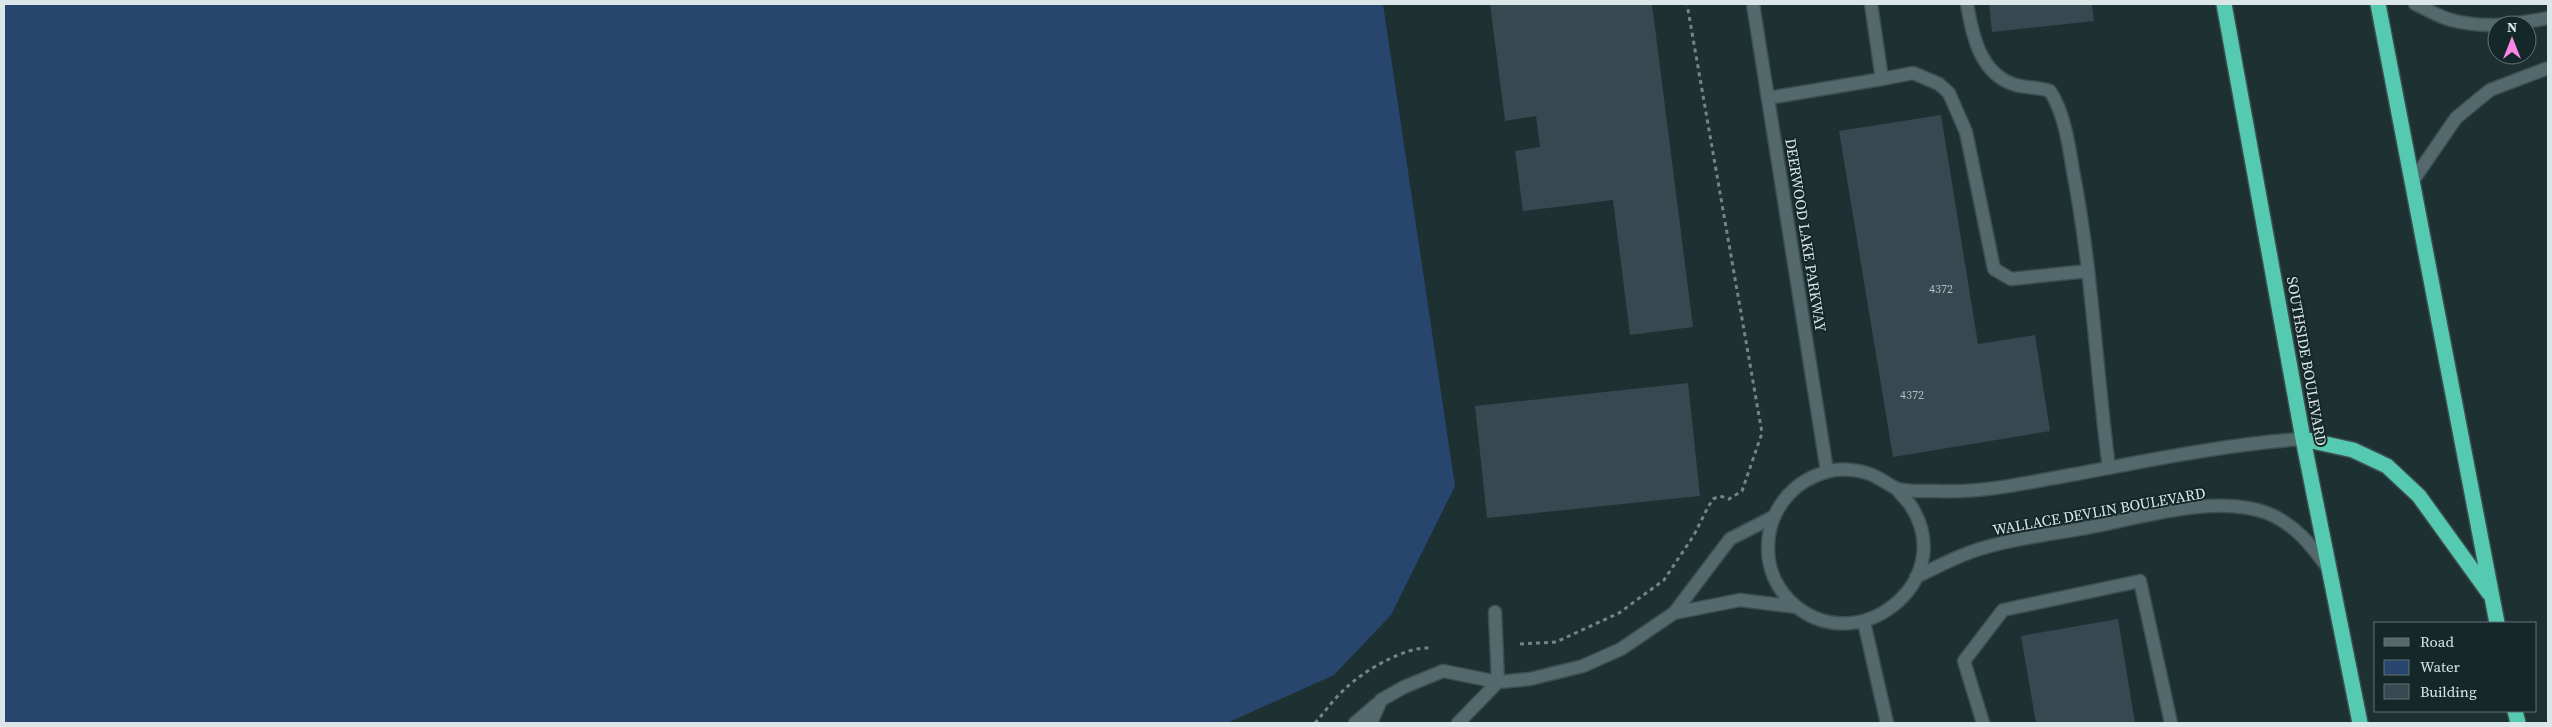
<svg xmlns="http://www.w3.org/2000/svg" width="2552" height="727" font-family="'Source Serif 4',serif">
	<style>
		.water { fill: #27456d }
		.building { fill: #374850 }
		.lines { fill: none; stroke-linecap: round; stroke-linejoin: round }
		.lane-casing { stroke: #3d4e4f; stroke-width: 15 }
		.street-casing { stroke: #3d4e4f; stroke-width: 15 }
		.highway-casing { stroke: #3d4e4f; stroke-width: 18 }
		.path { stroke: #748586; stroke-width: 3; stroke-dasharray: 4 4; stroke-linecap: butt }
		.lane { stroke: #54696b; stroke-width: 12 }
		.street { stroke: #54696b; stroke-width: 12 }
		.highway { stroke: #55cab1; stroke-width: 15 }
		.labels { text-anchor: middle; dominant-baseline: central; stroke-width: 4; stroke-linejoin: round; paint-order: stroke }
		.number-label { font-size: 12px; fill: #b1bec1 }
		.street-label { font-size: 15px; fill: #dae6e7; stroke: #142729 }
	</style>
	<rect width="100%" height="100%" fill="#1d3133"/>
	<path class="water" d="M4,4h1379l72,482 -64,129 -57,60 -107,48h-1223z"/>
	<path class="building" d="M1490,4h162l41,323 -63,8 -17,-135 -90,11 -8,-60 25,-4 -4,-31 -31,5z
		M1989,4h103l2,17 -102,11z
		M1941,115l37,229 57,-9 15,96 -157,26 -54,-326z
		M1688,383l12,113 -213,22 -12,-112z
		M2118,619l17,104h-99l-15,-87z"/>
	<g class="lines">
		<defs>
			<path id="lane" d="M1967,4c5,30 13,71 49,81 11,3 23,2 34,6 14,21 19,54 23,80 19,97 23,198 36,297
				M2415,4c12,5 24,13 36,16 33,9 65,4 97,-2
				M1882,79l31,-6 26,11 10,9 17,39 28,137 17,10 77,-8
				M1768,98l114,-19 -11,-75
				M2412,182l44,-64 34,-28 58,-22
				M1983,723l-19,-62 39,-51 137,-29 31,142"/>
			<path id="street" d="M1753,4l74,467
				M1897,489c4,6 10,11 14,17 49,76 -56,158 -121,95 -14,-14 -22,-33 -22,-53 0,-36 23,-66 58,-76 15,-5 39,-2 52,6 7,3 13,9 20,11 12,3 28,2 40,2 49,2 91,-9 138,-17 75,-14 151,-30 227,-35
				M1916,577c25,-12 51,-26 78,-32 31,-8 65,-12 97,-18 52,-10 126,-33 176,-14 28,11 44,32 61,55
				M1674,613l66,-13 57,7
				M1864,622l23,101
				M1355,723l22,-19
				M1371,723l10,-23 23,-13 39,-16 55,11 32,-3 53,-13 38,-17 53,-36 56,-74 43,-22
				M1458,723l40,-41 -3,-70"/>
			<path id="highway" d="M2224,4l79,435 57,284
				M2378,4l119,619
				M2303,439l50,11 34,16 32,30 70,97
				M2515,711l3,12"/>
		</defs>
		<use href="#lane" class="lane-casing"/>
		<use href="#street" class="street-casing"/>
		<use href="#highway" class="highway-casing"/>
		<path class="path" d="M1520,644l36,-2 63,-29 45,-33 30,-45 14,-28 5,-8 7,-3 9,3 13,-8 20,-58 -75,-429
			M1315,723c10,-11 19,-25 31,-35 17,-17 60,-42 84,-40"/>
		<use href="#lane" class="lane"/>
		<use href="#street" class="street"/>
		<use href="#highway" class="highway"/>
	</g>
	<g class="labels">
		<g class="number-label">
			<text x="1941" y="289">4372</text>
			<text x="1912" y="395">4372</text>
		</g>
		<g class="street-label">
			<text transform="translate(1806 235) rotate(81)">DEERWOOD LAKE PARKWAY</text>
			<text transform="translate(2307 361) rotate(80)">SOUTHSIDE BOULEVARD</text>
			<text transform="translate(2099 511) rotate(-10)">WALLACE DEVLIN BOULEVARD</text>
		</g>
	</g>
	<rect width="2552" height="727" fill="none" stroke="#dae6e7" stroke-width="10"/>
	<rect x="2374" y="622" width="162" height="90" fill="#142729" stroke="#637375"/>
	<rect x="2384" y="638" width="25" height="8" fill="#54696b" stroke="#637375"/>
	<text x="2420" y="647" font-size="15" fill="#dae6e7">Road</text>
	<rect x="2384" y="660" width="25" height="15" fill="#27456d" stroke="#637375"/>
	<text x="2420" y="672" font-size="15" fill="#dae6e7">Water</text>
	<rect x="2384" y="684" width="25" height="15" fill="#374850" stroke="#637375"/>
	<text x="2420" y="697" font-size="15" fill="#dae6e7">Building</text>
	<g transform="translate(2512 40)"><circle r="24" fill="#142729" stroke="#637375"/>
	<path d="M0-4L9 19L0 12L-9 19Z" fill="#fb86e5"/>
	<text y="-8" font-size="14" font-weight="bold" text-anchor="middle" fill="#dae6e7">N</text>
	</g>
</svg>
